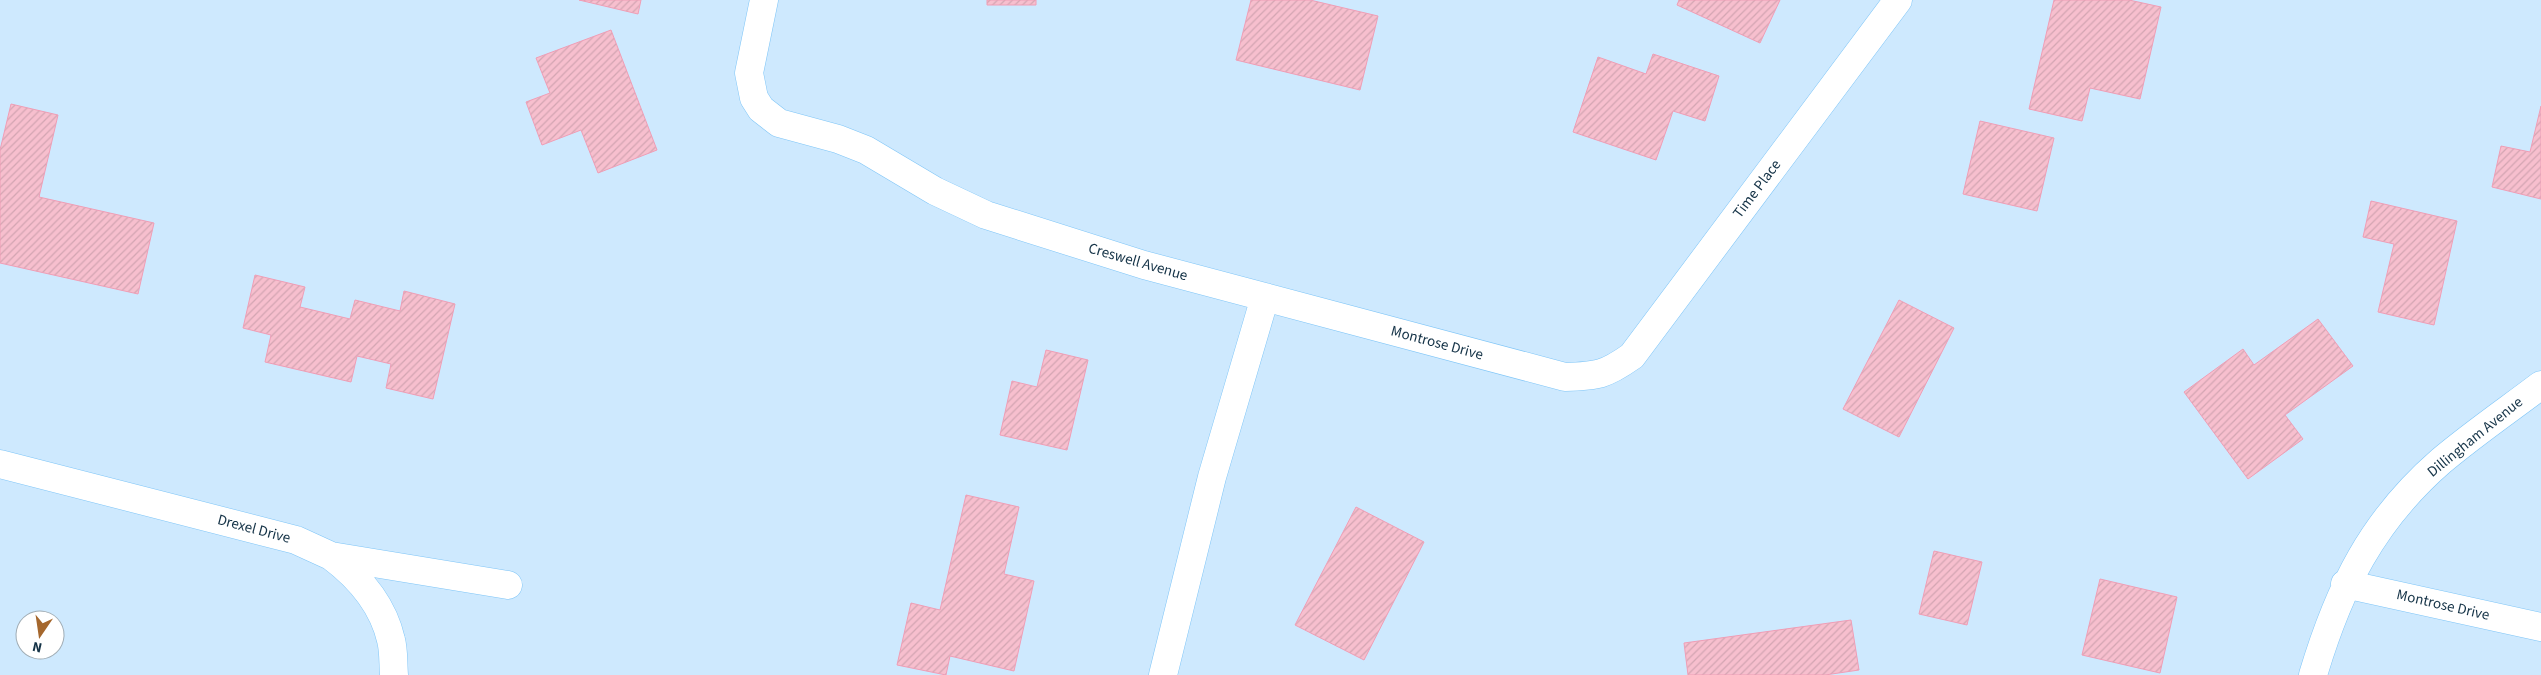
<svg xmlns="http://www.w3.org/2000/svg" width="2541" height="675" font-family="'Source Sans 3',sans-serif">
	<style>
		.building { fill: url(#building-hatch); stroke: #ef9eb6 }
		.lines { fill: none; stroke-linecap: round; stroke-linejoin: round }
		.street-casing { stroke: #7ec5f7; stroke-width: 29 }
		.street { stroke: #fff; stroke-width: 28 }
		.labels { text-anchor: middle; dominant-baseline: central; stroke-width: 4; stroke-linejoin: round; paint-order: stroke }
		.street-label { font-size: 15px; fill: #153347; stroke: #fff }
	</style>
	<defs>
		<pattern id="building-hatch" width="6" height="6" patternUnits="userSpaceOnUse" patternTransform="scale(1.25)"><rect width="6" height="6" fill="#f7bfce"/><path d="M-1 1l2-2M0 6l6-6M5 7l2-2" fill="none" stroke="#d3a5b2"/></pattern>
	</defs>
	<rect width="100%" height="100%" fill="#cee9fe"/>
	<path class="building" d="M579,0h62l-3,14z
		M987,0h49v5h-49z
		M1251,0h59l68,16 -18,74 -124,-30z
		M1679,0h101l-20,43 -83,-38z
		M2054,0h75l32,7 -21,92 -50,-11 -8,33 -53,-12z
		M611,30l46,120 -59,23 -17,-43 -39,15 -16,-43 24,-9 -14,-35z
		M1653,54l66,22 -14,45 -32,-10 -17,49 -83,-28 25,-75 48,17z
		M11,104l47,11 -19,82 115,26 -16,71 -138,-31v-113z
		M2541,106v93l-49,-12 9,-41 29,6z
		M1980,121l74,17 -17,73 -74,-17z
		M2371,201l86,20 -23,104 -56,-13 16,-68 -31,-7z
		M255,275l50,12 -5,20 50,12 5,-19 45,11 4,-20 51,13 -22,95 -47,-11 5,-24 -34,-8 -6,26 -86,-20 6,-27 -28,-7z
		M1899,300l55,28 -55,109 -56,-28z
		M2318,319l35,47 -68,49 18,24 -55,40 -64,-87 59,-43 11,16z
		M1046,350l42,10 -21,90 -67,-15 12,-54 25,6z
		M966,495l53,12 -15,67 30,7 -20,90 -64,-15 -4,19 -49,-10 14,-62 29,7z
		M1356,507l68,35 -60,118 -69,-35z
		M1934,551l48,11 -15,63 -48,-11z
		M2100,579l77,18 -17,76 -78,-18z
		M1851,620l8,50 -34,5h-137l-4,-32z"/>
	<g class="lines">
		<defs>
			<path id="street" d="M764,0l-15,73 5,25 7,11 18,14 59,16 28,11 69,41 51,24 158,50 421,112c33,-1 40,-2 67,-21l266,-356
				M0,464l296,76 35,16 177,29
				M331,556c28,21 52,49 60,84 3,11 2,24 3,35
				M2345,584l196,43
				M1163,675l49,-198 53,-180
				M2313,675c26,-87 59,-154 128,-214 32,-27 67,-51 100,-76"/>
		</defs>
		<use href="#street" class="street-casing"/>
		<use href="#street" class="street"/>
	</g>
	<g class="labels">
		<g class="street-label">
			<text transform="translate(1757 189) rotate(-53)">Time Place</text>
			<text transform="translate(1138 262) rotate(16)">Creswell Avenue</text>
			<text transform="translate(1437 343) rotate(15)">Montrose Drive</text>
			<text transform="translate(2475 437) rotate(-39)">Dillingham Avenue</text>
			<text transform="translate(254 529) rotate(15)">Drexel Drive</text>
			<text transform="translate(2443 605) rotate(13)">Montrose Drive</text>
		</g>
	</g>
	<g transform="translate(40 635) rotate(193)"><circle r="24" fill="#ffffff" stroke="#a1adb5"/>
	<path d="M0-4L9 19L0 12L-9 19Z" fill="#a5672d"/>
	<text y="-8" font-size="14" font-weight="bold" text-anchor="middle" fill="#153347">N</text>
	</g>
</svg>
